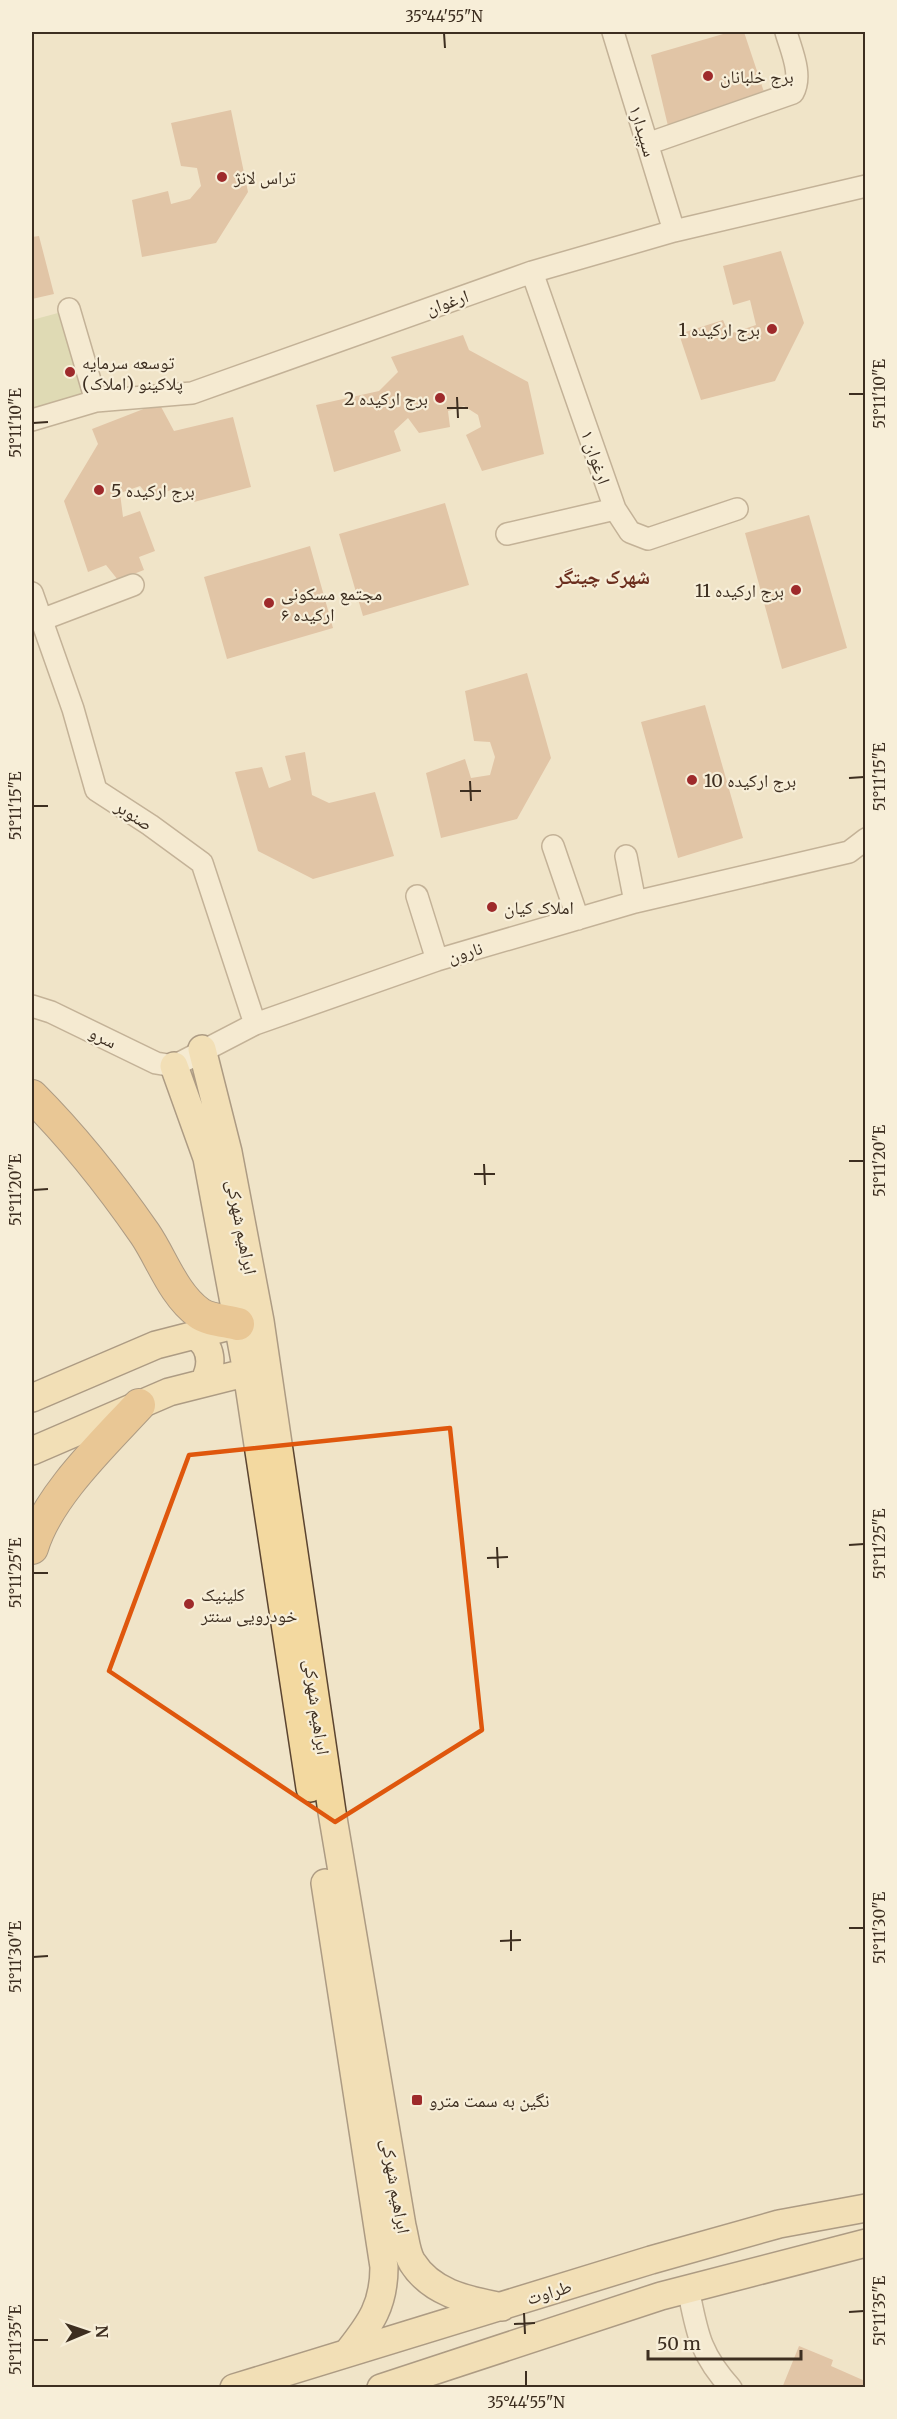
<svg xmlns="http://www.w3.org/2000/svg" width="897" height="2419" font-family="Merriweather,'Noto Naskh Arabic',serif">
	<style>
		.green { fill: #c9cf9b }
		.building { fill: #cf9f7d }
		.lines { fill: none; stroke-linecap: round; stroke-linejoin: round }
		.minor-casing { stroke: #8d765c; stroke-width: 24 }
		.major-casing { stroke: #5b4430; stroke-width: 30 }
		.highway-casing { stroke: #5b4430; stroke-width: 34 }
		.minor { stroke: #faf1dc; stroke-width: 21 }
		.major { stroke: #f3d9a0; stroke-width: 27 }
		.highway { stroke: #e0a458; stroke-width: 32 }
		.marked { fill: none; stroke: #df570d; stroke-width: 4.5; stroke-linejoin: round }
		.ticks { fill: none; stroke: #3d2e20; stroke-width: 2 }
		.poi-dot { fill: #9e2a2b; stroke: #f7eed8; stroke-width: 2 }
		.labels { text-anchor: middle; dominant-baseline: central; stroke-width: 4.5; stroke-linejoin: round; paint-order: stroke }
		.poi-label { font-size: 18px; fill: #3d2e20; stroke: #f7eed8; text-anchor: start }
		.street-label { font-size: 18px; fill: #3d2e20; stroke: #f7eed8 }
		.neighbourhood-label { font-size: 20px; font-weight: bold; fill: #6b2e1e; stroke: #f7eed8 }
		.neatline { fill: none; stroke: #3d2e20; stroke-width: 2 }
		.ticks-label { font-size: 15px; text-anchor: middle; fill: #3d2e20 }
	</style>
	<rect width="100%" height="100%" fill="#f0e4c8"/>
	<path class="green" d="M58,313l26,84 -52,13v-90z"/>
	<path class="building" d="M730,32h14l22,66 -98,28 -17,-71z
		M231,110l17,82 -32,51 -74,14 -10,-57 36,-9 3,13 19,-5 11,-13 -4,-18 -16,-2 -10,-43z
		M39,236l15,58 -22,5v-62z
		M781,251l23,72 -29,58 -74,19 -22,-66 44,-14 6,14 27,-9 -6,-25 -17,5 -10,-39z
		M463,335l6,15 59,32 16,72 -62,17 -16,-36 15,-8 -3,-12 -14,-9 -16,5 2,16 -31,6 -11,-15 -14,13 7,20 -67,21 -18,-67 63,-14 19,-19 -7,-15z
		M159,403l15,28 59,-14 18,70 -57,15 -13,-15 -32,10 -9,-11 -20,7 3,24 17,-6 15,40 -16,6 5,13 -26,10 -12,-15 -18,7 -24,-71 34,-57 -6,-15z
		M445,503l24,82 -106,31 -24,-82z
		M809,515l38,133 -65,21 -37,-136z
		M310,546l23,82 -106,31 -23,-82z
		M527,673l24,85 -34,61 -76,19 -15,-65 39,-14 6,19 19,-3 5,-18 -5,-15 -16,-1 -9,-50z
		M705,705l38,133 -65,20 -37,-136z
		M305,752l7,43 17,8 46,-11 19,64 -81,23 -55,-28 -23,-79 27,-5 7,21 22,-8 -6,-24z
		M799,2346l34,14 -2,6 34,15 -2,7h-81z"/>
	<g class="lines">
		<defs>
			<path id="minor" d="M613,32l61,199
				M647,144l146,-51c10,-18 -2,-43 -7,-61
				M532,272l83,237 15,23 18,7 89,-30
				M69,309l27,92
				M32,420l64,-19 96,-8 340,-121 142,-41 192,-45
				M507,534l108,-25
				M32,593l41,116 23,81 54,35 52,38 53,161
				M41,620l92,-35
				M553,846l25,73
				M417,896l20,64
				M635,902l214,-50 17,-13
				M32,1006l19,6 105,51 18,3 81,-42 182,-64 198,-58 -9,-46
				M688,2288c9,44 11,65 43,100"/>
			<path id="major" d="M202,1049l26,103 32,169 72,491 70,414c3,11 4,27 10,36 20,32 56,38 90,45
				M174,1066l33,92 40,214 63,416
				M195,1335c18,12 18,30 9,47
				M32,1398l124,-53 82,-21
				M32,1451l137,-59 95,-24
				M325,1883l59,384c0,38 -13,56 -36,85
				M234,2388l417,-128 128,-36 87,-16
				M381,2388l280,-92 205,-53"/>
			<path id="highway" d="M32,1096c42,42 79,89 113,138 17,25 28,60 54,79 9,7 28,8 39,11
				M32,1548c15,-51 71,-104 107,-143"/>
		</defs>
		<use href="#minor" class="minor-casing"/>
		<use href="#major" class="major-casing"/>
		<use href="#highway" class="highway-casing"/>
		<use href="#minor" class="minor"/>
		<use href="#major" class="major"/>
		<use href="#highway" class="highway"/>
	</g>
	<path d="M0 0H897V2419H0ZM450,1428l32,302 -147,92 -226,-151 80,-216z" fill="#f0e4c8" fill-opacity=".55" fill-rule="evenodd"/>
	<path class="marked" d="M450,1428l32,302 -147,92 -226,-151 80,-216z"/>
	<path class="ticks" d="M444,33l1,15M849,394h15M457,397l1,21M447,408h21M33,423l15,-1M849,778l15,-1M470,781l1,20M460,791h21M33,806h15M849,1161h15M484,1164l1,21M474,1174h21M33,1190l15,-1M849,1545l15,-1M497,1547l1,21M487,1558l21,-1M33,1573h15M849,1928h15M511,1930v21M500,1941l21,-1M33,1957l15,-1M849,2312l15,-1M524,2313l1,21M514,2324l21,-1M33,2340h15M526,2371v15"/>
	<g class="poi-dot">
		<circle cx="708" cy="76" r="6"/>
		<circle cx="222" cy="177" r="6"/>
		<circle cx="772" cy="329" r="6"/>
		<circle cx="70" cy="372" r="6"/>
		<circle cx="440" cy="398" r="6"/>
		<circle cx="99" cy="490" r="6"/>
		<circle cx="796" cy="590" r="6"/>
		<circle cx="269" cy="603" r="6"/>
		<circle cx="692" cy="780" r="6"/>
		<circle cx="492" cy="907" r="6"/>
		<circle cx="189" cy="1604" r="6"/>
		<rect x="411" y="2094" width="12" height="12" rx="3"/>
	</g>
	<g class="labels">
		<g class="poi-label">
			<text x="720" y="76">برج خلبانان</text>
			<text x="234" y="177">تراس لانژ</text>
			<text x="760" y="329" text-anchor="end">برج ارکیده 1</text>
			<text x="82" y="362">توسعه سرمایه<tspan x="82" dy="21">پلاکینو (املاک)</tspan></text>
			<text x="428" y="398" text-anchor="end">برج ارکیده 2</text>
			<text x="111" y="490">برج ارکیده 5</text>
			<text x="784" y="590" text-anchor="end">برج ارکیده 11</text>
			<text x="281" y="593">مجتمع مسکونی<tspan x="281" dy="21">ارکیده ۶</tspan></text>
			<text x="704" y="780">برج ارکیده 10</text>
			<text x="504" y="907">املاک کیان</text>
			<text x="201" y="1594">کلینیک<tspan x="201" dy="21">خودرویی سنتر</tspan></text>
			<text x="429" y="2100">نگین به سمت مترو</text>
		</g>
		<g class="street-label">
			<text transform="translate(643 131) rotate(73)">سپیدار۱</text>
			<text transform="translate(447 302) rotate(-19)">ارغوان</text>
			<text transform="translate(596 457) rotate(71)">ارغوان ۱</text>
			<text transform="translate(134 815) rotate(33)">صنوبر</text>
			<text transform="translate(465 952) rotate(-16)">نارون</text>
			<text transform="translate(103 1037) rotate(26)">سرو</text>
			<text transform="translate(242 1227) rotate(79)">ابراهیم شهرکی</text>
			<text transform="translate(317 1707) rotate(82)">ابراهیم شهرکی</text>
			<text transform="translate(396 2186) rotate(80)">ابراهیم شهرکی</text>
			<text transform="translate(549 2292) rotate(-17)">طراوت</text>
		</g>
		<g class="neighbourhood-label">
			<text x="603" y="576">شهرک چیتگر</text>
		</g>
	</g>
	<rect width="897" height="2419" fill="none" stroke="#f7eed8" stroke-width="66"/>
	<g transform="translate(87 2332) rotate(88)" stroke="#f7eed8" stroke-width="4.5" paint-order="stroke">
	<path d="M0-4.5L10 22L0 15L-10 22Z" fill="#3d2e20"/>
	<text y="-9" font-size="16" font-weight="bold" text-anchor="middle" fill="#3d2e20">N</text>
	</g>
	<path d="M648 2350v9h153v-9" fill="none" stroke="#3d2e20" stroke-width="3"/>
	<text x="657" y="2350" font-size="18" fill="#3d2e20" stroke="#f7eed8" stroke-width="4.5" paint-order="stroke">50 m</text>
	<rect x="33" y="33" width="831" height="2353" class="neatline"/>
	<g class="ticks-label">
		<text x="444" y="22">35°44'55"N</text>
		<text transform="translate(880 394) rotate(-90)" y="5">51°11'10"E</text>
		<text transform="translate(16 423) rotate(-90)" y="5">51°11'10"E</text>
		<text transform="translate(880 777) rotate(-90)" y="5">51°11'15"E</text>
		<text transform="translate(16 806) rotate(-90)" y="5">51°11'15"E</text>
		<text transform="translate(880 1161) rotate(-90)" y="5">51°11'20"E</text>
		<text transform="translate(16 1190) rotate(-90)" y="5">51°11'20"E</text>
		<text transform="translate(880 1544) rotate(-90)" y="5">51°11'25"E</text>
		<text transform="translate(16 1573) rotate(-90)" y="5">51°11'25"E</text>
		<text transform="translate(880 1928) rotate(-90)" y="5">51°11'30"E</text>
		<text transform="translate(16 1957) rotate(-90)" y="5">51°11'30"E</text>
		<text transform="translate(880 2311) rotate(-90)" y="5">51°11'35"E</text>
		<text transform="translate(16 2340) rotate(-90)" y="5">51°11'35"E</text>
		<text x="526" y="2408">35°44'55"N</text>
	</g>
</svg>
